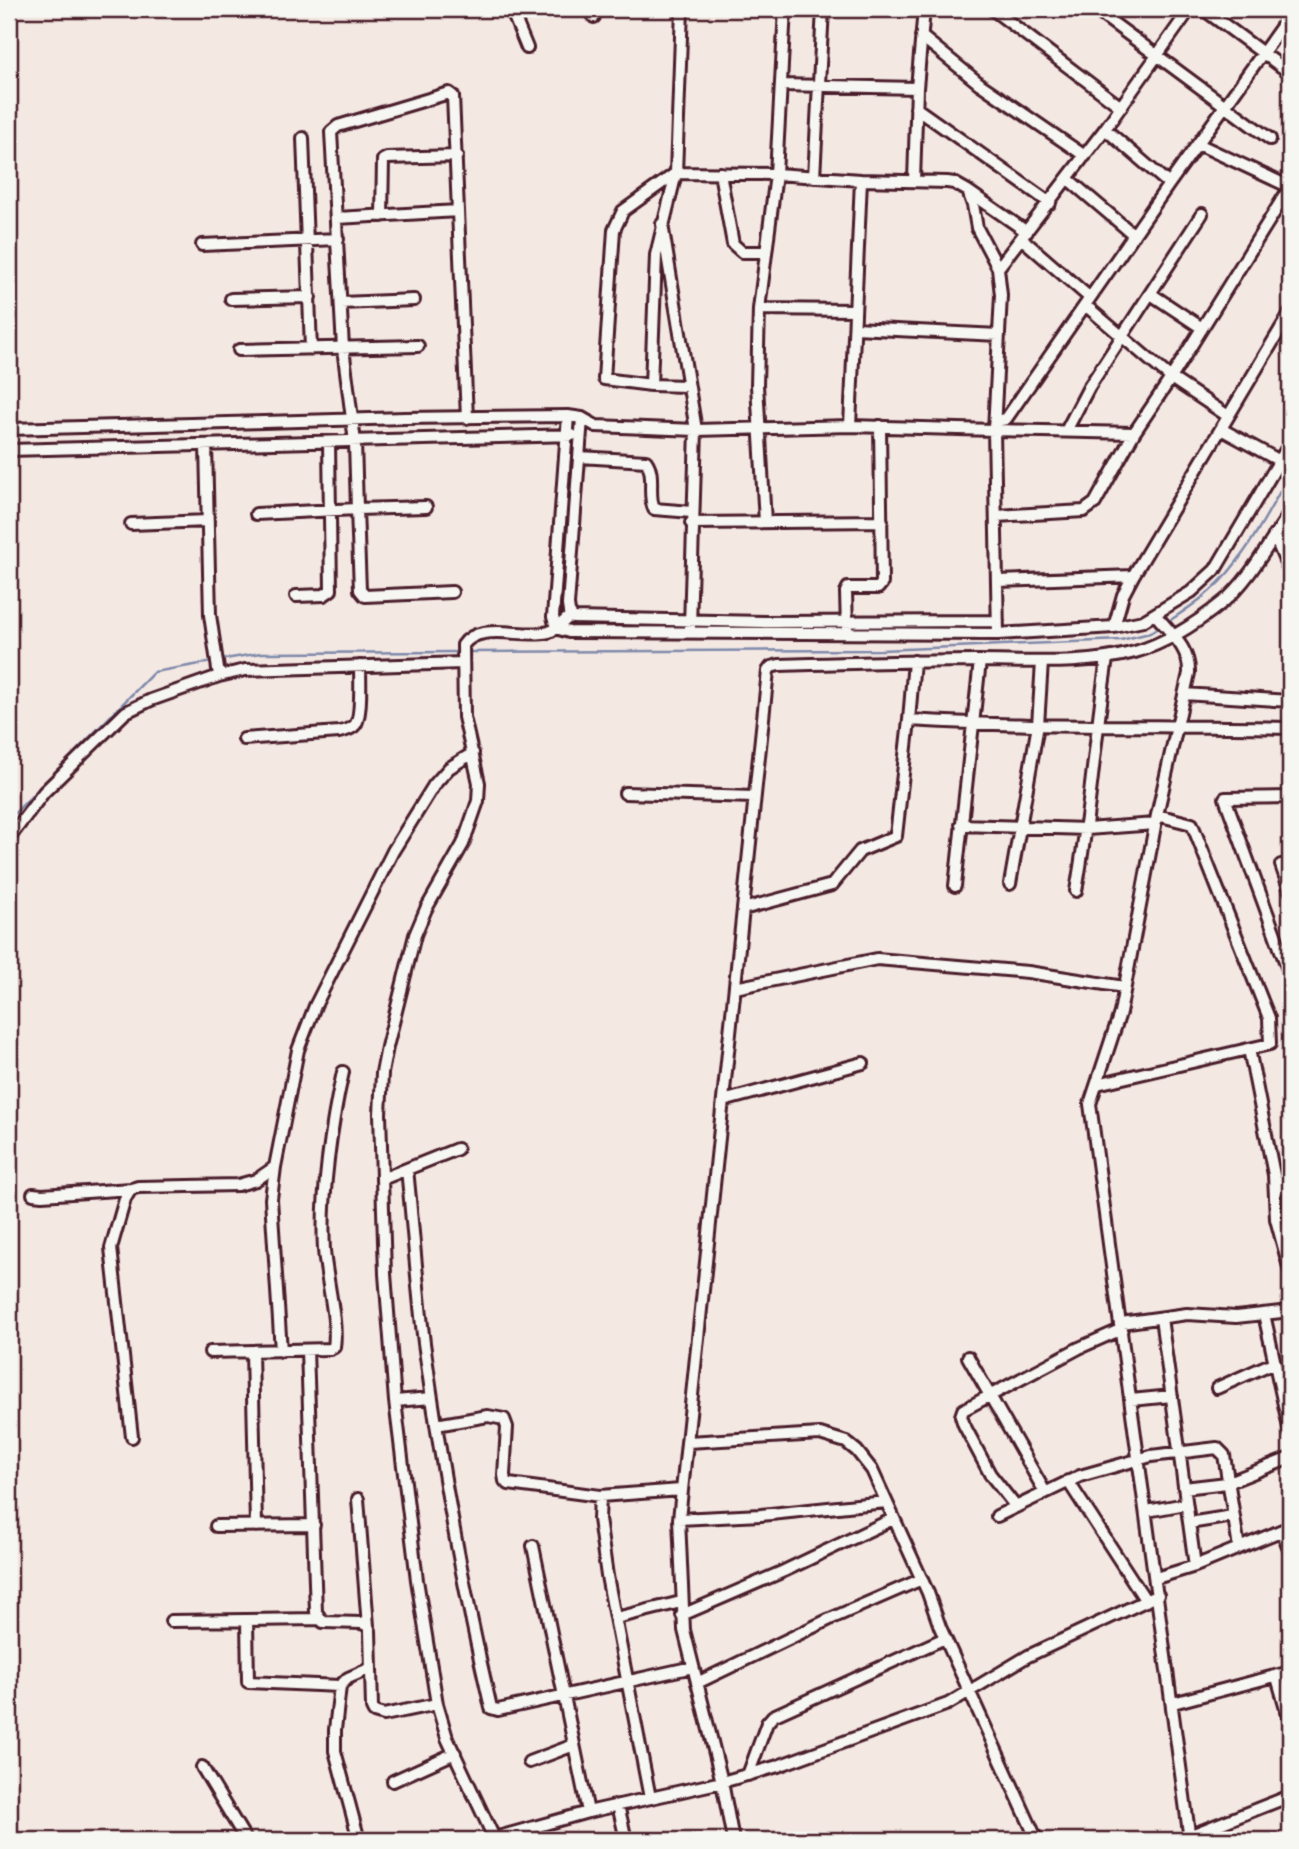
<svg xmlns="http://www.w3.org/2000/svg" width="1299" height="1849" font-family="Dekko,sans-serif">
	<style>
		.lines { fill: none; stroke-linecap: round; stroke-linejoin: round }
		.stream { stroke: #7f8aaa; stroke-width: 2.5 }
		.minor-casing { stroke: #4a1f2b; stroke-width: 16 }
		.minor { stroke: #f6f6f2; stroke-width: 10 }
	</style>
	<rect width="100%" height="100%" fill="#f4e8e3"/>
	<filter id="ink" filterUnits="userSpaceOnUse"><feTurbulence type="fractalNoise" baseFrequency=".0143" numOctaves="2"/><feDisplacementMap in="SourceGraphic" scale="14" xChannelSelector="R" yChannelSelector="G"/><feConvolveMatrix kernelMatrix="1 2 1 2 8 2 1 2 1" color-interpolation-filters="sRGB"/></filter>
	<g filter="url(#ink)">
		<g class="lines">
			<path class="stream" d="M1166,623c15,-10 31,-20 44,-32 35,-30 57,-78 80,-117
				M467,652l414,-2 240,-10 29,-7 11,-7
				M219,660l42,-7 199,-1
				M9,819l145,-147 58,-10"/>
			<defs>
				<path id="minor" d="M511,9l16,39
					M992,9l129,98
					M1094,9l176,130
					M1203,9l87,64
					M594,17l1,-8
					M921,36l59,48 105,72
					M781,85l136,3
					M916,108l134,95
					M1105,129l64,55
					M303,138l8,211
					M1198,144l92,43
					M720,173l13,71 9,8h23
					M814,177l9,-168
					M1068,179l66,56
					M914,181l3,-93 7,-79
					M968,191l59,41
					M382,216l1,-56 4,-2 70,-2
					M337,218l121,-7
					M662,224l34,206 -6,196
					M1021,238l69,60
					M202,245l136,-6
					M998,268l107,-139 85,-120
					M1151,294l51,34
					M231,299l79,-2
					M341,303l73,-3
					M1085,305l86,73 57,38
					M759,309l96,1
					M855,328l144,7
					M239,350l179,-4
					M651,385l5,-130 20,-82 6,-164
					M687,386l-36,-1 -47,-6 10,-149 9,-19 53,-38 100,1 85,6 86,2 7,1 14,8 5,14 4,23 21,40 3,27 -7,135 140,3
					M568,416l-15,201 3,11 13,4 429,2 116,-7 29,-6 48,-29 24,-22 75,-127
					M582,418l-14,187 1,7 4,6 191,4 234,-1
					M995,421l11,-2 163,-235 121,-169
					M850,426l11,-246
					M9,429l396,-11 163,-2 14,2 14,8 100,4 154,-4 144,4 4,204
					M1221,429l59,32
					M1066,431l23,-44 113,-173
					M206,445l4,170 9,61
					M9,450l563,-15
					M580,457l66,4c10,14 1,33 8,48l38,3
					M426,507l-69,2 3,81 5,6 87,-4
					M256,514l101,-5 -2,-67 -12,-94 -12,-216 7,-6 111,-33 4,3 14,322
					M997,516l87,-5 11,-8 39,-70 37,-55 119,-191
					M765,522l-8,-137 2,-76 17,-135 9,-165
					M691,523l191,-2
					M131,524l77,-3
					M1274,535l16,37
					M998,581l135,-5
					M296,596l28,-1 7,-5 -2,-148
					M1155,614c15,19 35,34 34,59l-32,142 -37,198 -30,91 100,736
					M1114,627l9,-32 10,-19 157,-263
					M847,628l-1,-36 2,-4h30l4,-5 -2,-157
					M914,661l-5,59c127,8 254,5 381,8
					M1184,694l106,7
					M244,739l95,-7c5,-1 13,-3 16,-7 7,-8 5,-47 5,-59
					M625,793l129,4
					M1290,797l-65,1 65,177
					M961,825l126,4 68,-5
					M10,837l34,-45 82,-80 25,-12 68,-24 26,-6 217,-7
					M1290,864l-9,1 9,26
					M1010,884l28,-159 4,-63
					M955,886l25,-225
					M1076,891c14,-77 19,-155 31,-232
					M743,909l89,-24 28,-34 36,-15 13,-116
					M735,988l142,-29 151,13 96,15
					M1249,1049l25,126 2,44 14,52
					M1097,1084l173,-40 -1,-26 -77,-194 -35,-9
					M723,1101l140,-38
					M407,1169c6,58 10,116 17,174 17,123 39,245 67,365l7,2 195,-43
					M382,1179l75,-30
					M1276,1193l14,-26
					M33,1194l9,1 89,-6
					M1264,1314l26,118
					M1161,1318l34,248
					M1121,1323l66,-9 49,3 54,-6
					M307,1350l9,262 7,10 39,1 6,3 2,5 2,77 2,4 10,3 53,-11
					M281,1351l-10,-152 4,-32 23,-117 17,-44 78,-155 41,-66 15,-17 24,-15
					M210,1352l120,-3 4,-2c4,-25 -8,-69 -10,-97 -3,-54 7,-125 19,-178
					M252,1352l4,174
					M968,1357l77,135
					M1217,1388l58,-26
					M1131,1400l41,-4
					M395,1401l37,-3
					M436,1425l52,-9 16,3 3,8 -3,48 1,6 4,3 91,12 81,-6
					M132,1437l-21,-189 14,-49 6,-10 7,-2 100,-2 18,-5 19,-13
					M688,1442l132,-8 26,8 11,9 15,19 56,123 12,34 97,213
					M1068,1481l78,120
					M1184,1488l43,-5 63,-25
					M600,1496l-1,23 8,57 43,222
					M358,1499l10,127
					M1016,1507l-26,-33 -26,-49 -3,-9 2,-6 116,-62 43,-19
					M1147,1511l39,-7
					M997,1516l83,-40 71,-20 66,-8 7,7 15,93
					M679,1519l82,-4 125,-13
					M1189,1523l44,-7
					M216,1526l98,-1
					M1282,1531l8,20
					M533,1546l55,266
					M1156,1578l39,-12 95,-39
					M682,1615l102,-44 109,-52
					M616,1618l65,-16
					M247,1620l1,62 92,4
					M171,1621l148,-2
					M1277,1677l13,45
					M697,1683l133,-64 92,-40
					M1173,1703l117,-31
					M529,1762l45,-17
					M202,1767l44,73
					M748,1775l19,-52 6,-7 172,-78
					M393,1781l62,-28
					M618,1805l8,35
					M1189,1836l101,-40
					M491,1839l97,-27 134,-30 56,-16 170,-62 80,-48 130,-61
					M359,1840l-24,-89v-21l5,-44 8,-8 23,-10
					M495,1840l-48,-102 -10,-34 -20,-124 -22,-179 -10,-127 -5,-160 2,-41 5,-26 28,-112 11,-26 37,-65 15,-43 1,-18 -15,-66 -1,-72c16,-24 62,-6 86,-13 8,-3 15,-11 22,-17
					M733,1840l-11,-58 -38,-152 -5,-111 89,-848 3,-4 8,-2c66,-2 132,-4 197,-4 53,0 108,5 159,-9 32,-9 62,-29 88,-50 26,-21 47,-61 67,-89"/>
			</defs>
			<use href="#minor" class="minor-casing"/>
			<use href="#minor" class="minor"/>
		</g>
	</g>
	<rect width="1299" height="1849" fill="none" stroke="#f6f6f2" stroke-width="35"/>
	<rect x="18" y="18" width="1264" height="1814" fill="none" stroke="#4a1f2b" stroke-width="2.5" filter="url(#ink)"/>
</svg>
